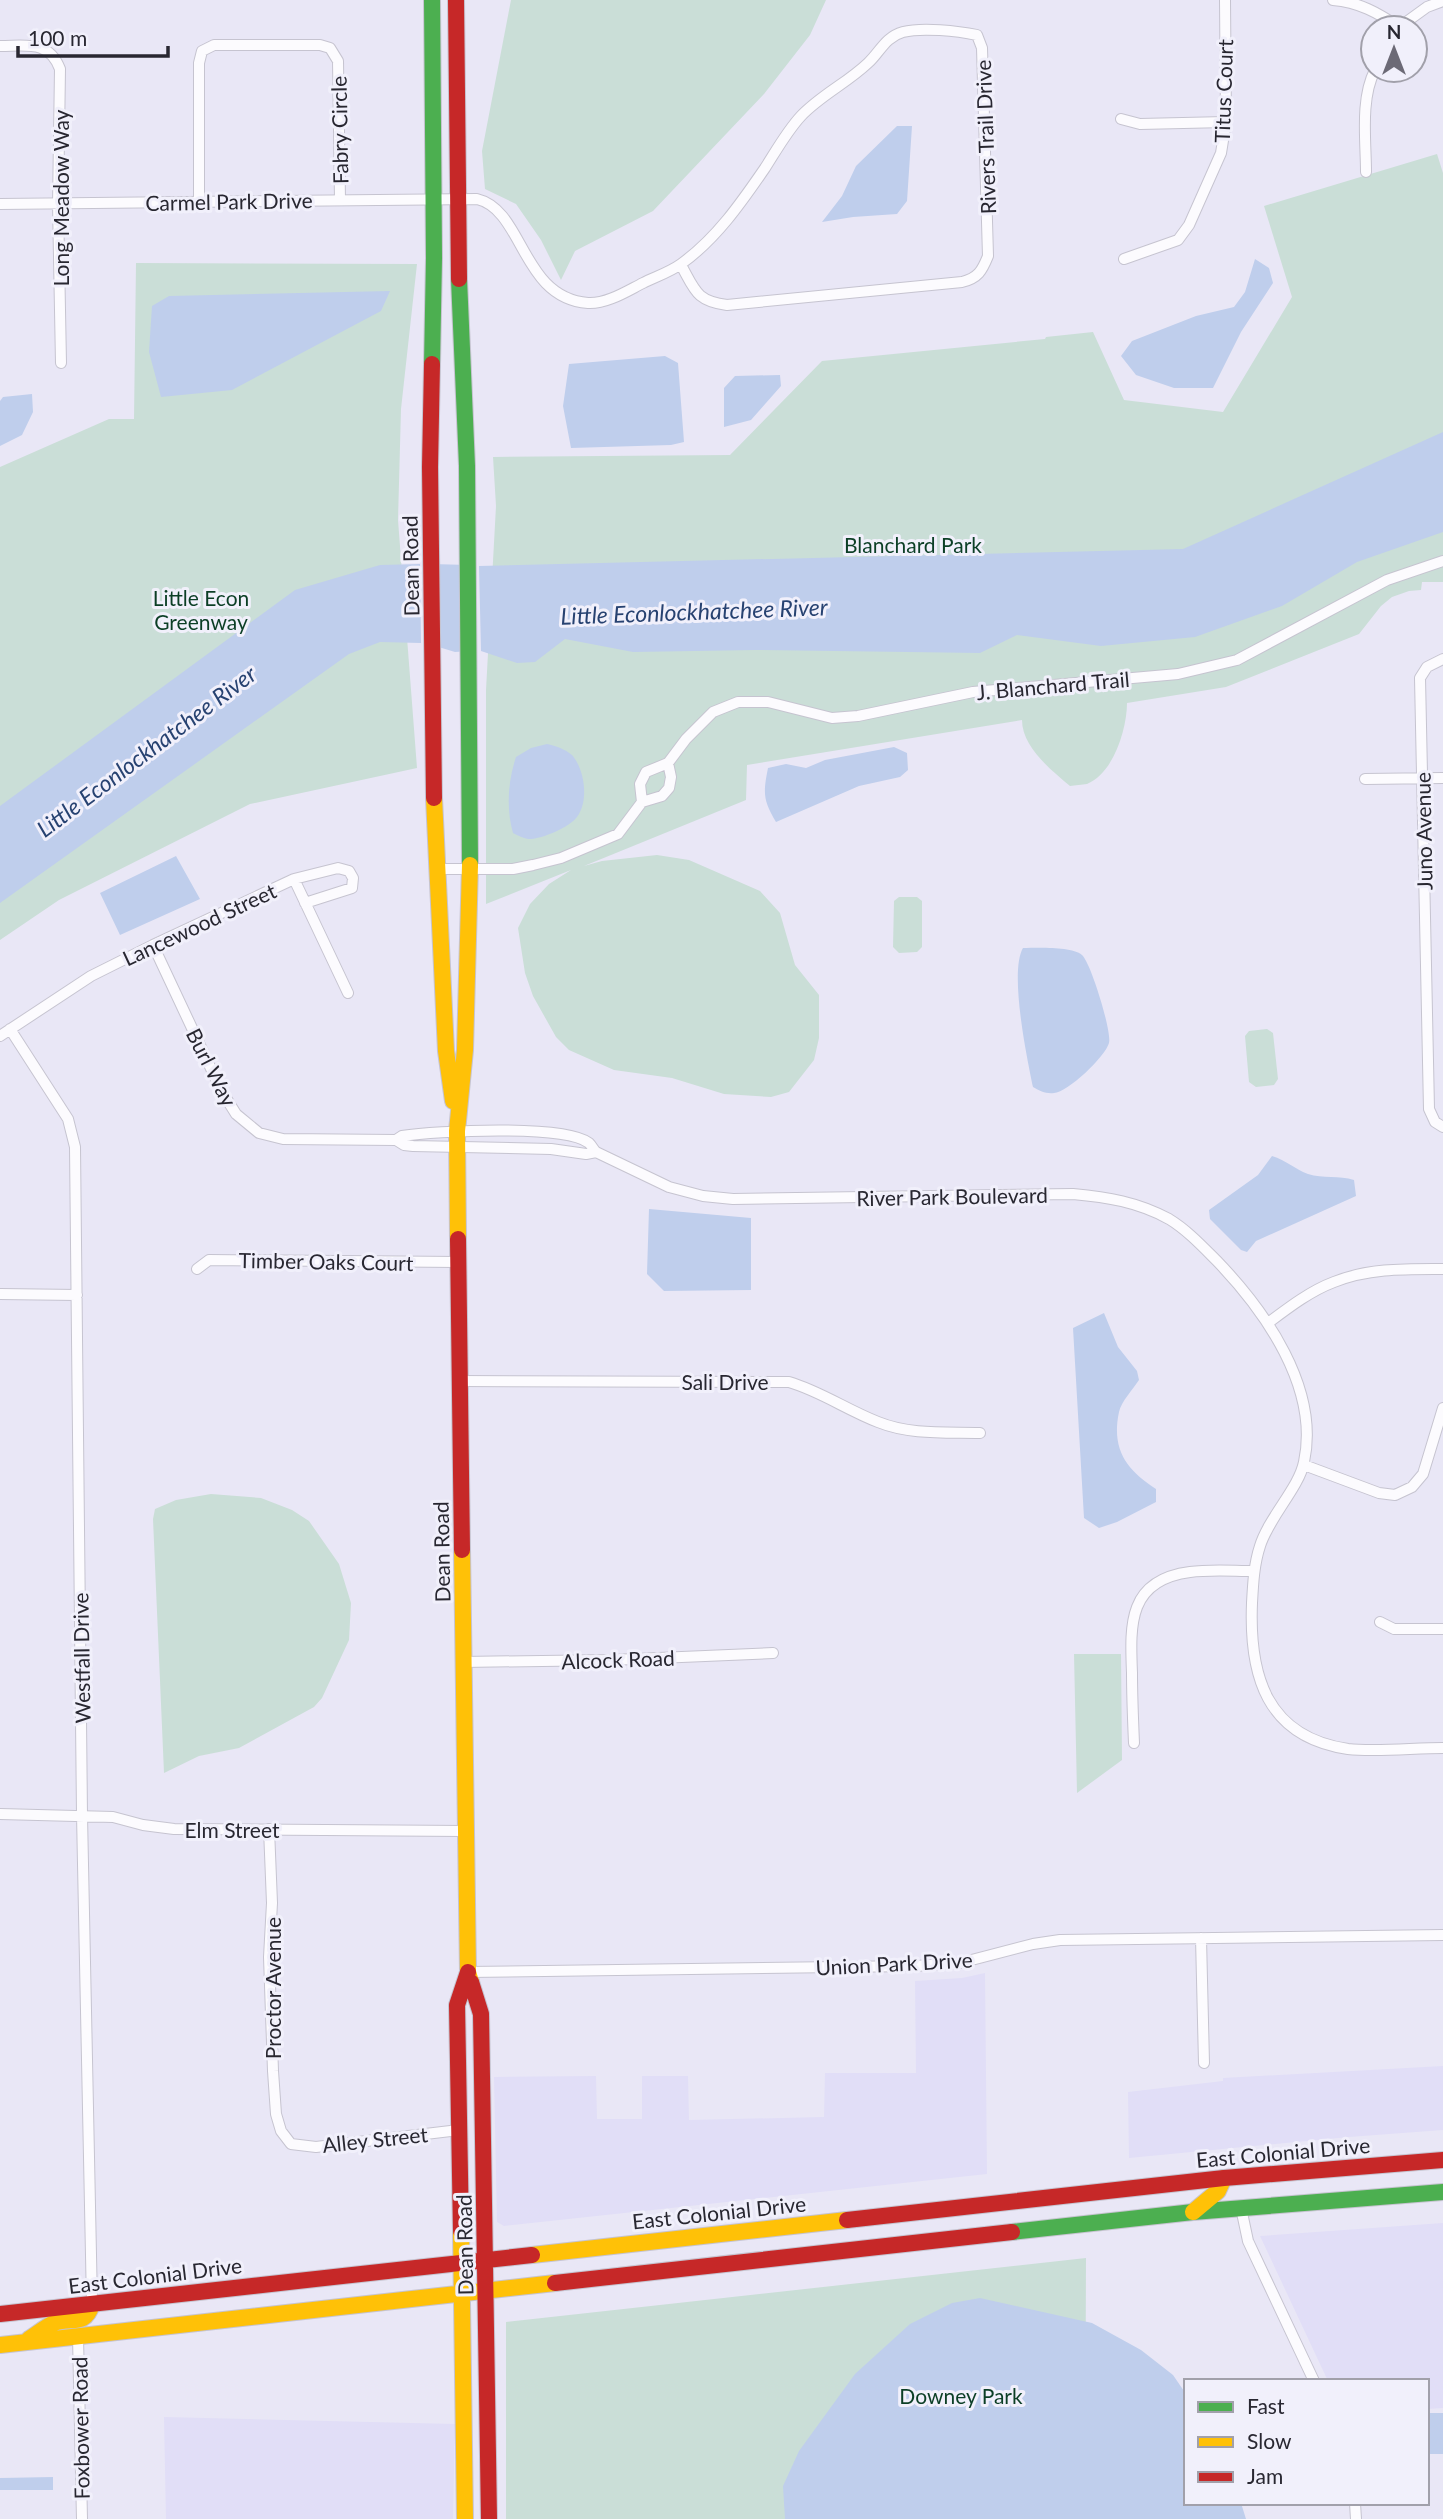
<svg xmlns="http://www.w3.org/2000/svg" width="1443" height="2519" font-family="Lato,sans-serif">
	<style>
		.built { fill: #e1def7 }
		.green { fill: #caded7 }
		.water { fill: #bfceec }
		.lines { fill: none; stroke-linecap: round; stroke-linejoin: round }
		.street-casing { stroke: #c6c4d0; stroke-width: 12 }
		.fast-casing { stroke: #c6c4d0; stroke-width: 18 }
		.slow-casing { stroke: #c6c4d0; stroke-width: 18 }
		.jam-casing { stroke: #c6c4d0; stroke-width: 18 }
		.street { stroke: #fcfbfe; stroke-width: 10 }
		.fast { stroke: #4caf50; stroke-width: 16 }
		.slow { stroke: #ffc107; stroke-width: 16 }
		.jam { stroke: #c62828; stroke-width: 16 }
		.labels { text-anchor: middle; dominant-baseline: central; stroke-width: 6; stroke-linejoin: round; paint-order: stroke }
		.street-label { font-size: 21px; fill: #282731; stroke: #f1f0fb }
		.park-label { font-size: 21px; fill: #0c3f26; stroke: #f1f0fb }
		.water-label { font-size: 23px; font-style: italic; fill: #274271; stroke: #f1f0fb }
	</style>
	<rect width="100%" height="100%" fill="#e9e7f6"/>
	<path class="built" d="M985,1973l2,201 -483,52 -7,-4 -3,-145 102,-1 1,43h45v-43h46l1,44 135,-3 1,-44h91l-1,-92 47,-3z
		M1443,2066v64l-94,7 -220,21 -1,-66 95,-11v-3z
		M1443,2223v185l-16,1v-28h-99l-68,-145z
		M164,2417l291,7 -2,95h-287z"/>
	<path class="green" d="M511,0h315l-16,35 -46,59 -111,117 -78,40 -14,29 -20,-40 -25,-36 -31,-15 -3,-38z
		M1437,154l6,19v409h-21l-1,8 -12,1 -17,6 -11,9 -22,28 -133,53 -99,16c0,25 -13,70 -40,81 -5,1 -12,1 -17,2 -19,-16 -48,-39 -48,-66l-275,45 -1,35 -162,66 18,-5 55,-6 32,5 71,31 20,22 15,52 24,30v43l-5,22 -25,32 -18,5 -47,-3 -52,-16 -58,-8 -45,-20 -13,-13 -23,-41 -8,-23 -7,-45 12,-24 19,-20 22,-14 -85,34v-214l10,-184 -3,-49 237,-2 92,-94 223,-22 1,-2 47,-5 31,68 99,12 69,-115 -28,-91z
		M136,263l281,1 -16,145 -3,111 19,248 -167,36 -191,96 -59,40v-473l109,-48h25z
		M899,897h18l5,4v46l-5,5 -18,1 -6,-6 1,-46z
		M1267,1029l6,4 5,46 -4,6 -18,2 -7,-5 -4,-46 4,-5z
		M211,1494l50,4 31,12 17,11 30,43 12,39 -2,37 -27,58 -8,9 -75,41 -40,8 -35,17 -11,-254 2,-10 21,-9z
		M1121,1654l1,106 -45,33 -3,-139z
		M1086,2258l-1,261h-579v-197z"/>
	<path class="water" d="M897,126h15l-5,75 -10,13 -44,3 -31,5 20,-26 14,-30z
		M1255,259l14,9 4,15 -32,49 -28,56h-39l-38,-13 -15,-19 11,-15 64,-25 38,-9 11,-15z
		M390,291l-9,20 -149,79 -71,7 -12,-45 3,-46 17,-10z
		M665,356l13,7 6,79 -13,3 -100,3 -8,-42 6,-42z
		M780,375l1,11 -30,34 -27,7v-39l11,-12z
		M32,394l1,18 -11,23 -22,11v-45l3,-4z
		M1443,432v100l-86,30 -75,44 -87,31 -94,9 -84,-11 -37,18 -225,-3 -122,2 -68,-13 -30,23 -18,1 -36,-12 -2,-85 704,-17z
		M420,564l1,79 -41,-1 -31,12 -349,249v-97l295,-216 85,-25z
		M431,564l38,1v86l-14,1 -23,-7z
		M547,744c9,2 18,5 25,11 13,15 17,46 5,62 -7,10 -37,23 -49,22 -5,-1 -11,-4 -15,-6 -7,-25 -5,-52 3,-76l15,-9z
		M894,747l13,6 1,17 -8,7 -41,9 -83,36c-13,-22 -13,-29 -8,-54l18,-4 20,4 19,-8z
		M176,856l24,43 -80,36 -20,-42z
		M1023,948c14,0 48,-2 59,7 9,8 30,77 27,88 -4,14 -41,49 -55,50 -8,1 -14,-2 -21,-6 -6,-29 -24,-115 -10,-139z
		M1272,1156c14,4 24,14 36,18 15,5 31,1 46,6l2,16 -100,45 -9,11 -6,-2 -31,-31 -1,-9 49,-35z
		M649,1209l102,9v72l-87,1 -17,-17z
		M1104,1313l14,34 19,24 2,9c-6,9 -18,22 -20,32 -8,38 8,58 37,77v13l-39,20 -18,6 -15,-10 -11,-190z
		M980,2298l112,25 49,27 32,25 13,19v109h55l5,16h-461l-2,-33 16,-35 56,-77 55,-50 42,-21z
		M1427,2413h16v41h-16z
		M53,2477v13h-53v-12z"/>
	<g class="lines">
		<defs>
			<path id="street" d="M1333,0c26,2 45,13 66,27
				M1398,28l29,-21 16,-6
				M0,46c27,0 49,-6 60,23l-2,135 3,159
				M1121,119l19,5 86,-2
				M1366,172c0,-31 -6,-73 9,-102
				M199,201v-138l3,-12 12,-6h106l10,3 8,13 2,139
				M0,204l477,-5c47,11 44,99 111,104 19,1 39,-12 55,-20 12,-6 27,-11 38,-19 35,-25 60,-61 84,-96 11,-17 22,-37 36,-52 20,-21 46,-33 67,-53 12,-11 17,-26 35,-31 19,-5 55,-1 74,3l5,13 6,208c-6,15 -10,22 -26,26l-235,23c-31,-4 -32,-15 -46,-40
				M1124,259l54,-19 11,-15 32,-72 5,-31 -1,-122
				M1443,659l-16,8 -7,11 9,431 6,13 8,5
				M1365,779l78,-1
				M642,802l-2,-18 6,-12 22,-9 18,-24 27,-27 25,-10h30l64,16 26,-2 115,-24 205,-18 59,-14 150,-80 56,-19
				M436,869h77l20,-4 28,-7 57,-24 24,-32 20,-6 7,-8 2,-11 -3,-14
				M294,879l54,114
				M153,945l68,145 15,24 23,19 24,6 113,1 8,5 9,1 138,3 35,5 10,-2
				M10,1029l58,90 7,28 7,668 10,489
				M0,1036l91,-60 62,-31 141,-66 44,-11 11,3 4,7 -1,10 -47,15
				M396,1140l6,-4c34,-5 162,-12 187,7 3,3 4,6 7,9l73,35 34,9 30,3 340,-5c34,3 65,8 96,25 18,11 33,27 48,42 48,50 103,127 87,201 -5,26 -35,55 -44,84 -6,18 -7,38 -8,57 -3,72 14,134 96,146 28,3 66,-1 95,-1
				M197,1269l12,-9 249,2
				M0,1294l77,1
				M1268,1323c20,-15 42,-32 66,-41 35,-14 72,-13 109,-13
				M459,1381l330,1c31,9 58,28 89,40 32,13 68,10 102,11
				M1304,1465l75,28 16,2 17,-8 11,-13 20,-66
				M1380,1622l14,7h49
				M463,1662l148,-2 162,-7
				M1134,1743c-1,-23 -2,-46 -2,-70 -2,-49 -4,-93 58,-101 20,-3 43,-1 64,-1
				M0,1814l113,3 30,8 31,4 291,2
				M269,1829l3,74 -3,54 4,114 3,43 5,17 10,13 25,3 143,-17
				M1201,1938l3,125
				M468,1972l447,-6 45,-3 73,-19 27,-4 383,-5
				M1241,2208l7,33 66,140
				M78,2337l4,182
				M1355,2503l1,16"/>
			<path id="fast" d="M459,279l8,187 3,399
				M432,364l2,-106 -2,-258
				M1012,2232l181,-20 250,-20"/>
			<path id="slow" d="M434,798l12,253 7,50
				M458,1239l-1,-108 8,-81 5,-185
				M462,1550l6,422 3,10
				M1193,2212l25,-21 6,-13
				M461,2231l4,288
				M532,2255l315,-35
				M29,2339c8,-5 16,-12 25,-16 17,-7 31,5 38,-19
				M0,2345l555,-62"/>
			<path id="jam" d="M456,0l3,279
				M432,364l-2,103 4,331
				M458,1239l4,311
				M471,1982l10,32 8,505
				M847,2220l377,-42 219,-18
				M461,2231l-4,-226 11,-33
				M555,2283l457,-51
				M0,2314l532,-59"/>
		</defs>
		<use href="#street" class="street-casing"/>
		<use href="#fast" class="fast-casing"/>
		<use href="#slow" class="slow-casing"/>
		<use href="#jam" class="jam-casing"/>
		<use href="#street" class="street"/>
		<use href="#fast" class="fast"/>
		<use href="#slow" class="slow"/>
		<use href="#jam" class="jam"/>
	</g>
	<g class="labels">
		<g class="street-label">
			<text transform="translate(1223 91) rotate(-88)">Titus Court</text>
			<text transform="translate(339 130) rotate(-91)">Fabry Circle</text>
			<text transform="translate(985 137) rotate(-92)">Rivers Trail Drive</text>
			<text transform="translate(60 198) rotate(-90)">Long Meadow Way</text>
			<text transform="translate(229 201) rotate(-1)">Carmel Park Drive</text>
			<text transform="translate(410 566) rotate(-91)">Dean Road</text>
			<text transform="translate(1053 685) rotate(-5)">J. Blanchard Trail</text>
			<text transform="translate(1423 831) rotate(-91)">Juno Avenue</text>
			<text transform="translate(199 924) rotate(-25)">Lancewood Street</text>
			<text transform="translate(212 1067) rotate(63)">Burl Way</text>
			<text transform="translate(952 1196) rotate(-1)">River Park Boulevard</text>
			<text transform="translate(326 1261) rotate(1)">Timber Oaks Court</text>
			<text x="725" y="1381">Sali Drive</text>
			<text transform="translate(441 1552) rotate(-91)">Dean Road</text>
			<text transform="translate(81 1658) rotate(-91)">Westfall Drive</text>
			<text transform="translate(618 1659) rotate(-2)">Alcock Road</text>
			<text x="232" y="1829">Elm Street</text>
			<text transform="translate(894 1963) rotate(-3)">Union Park Drive</text>
			<text transform="translate(272 1988) rotate(-90)">Proctor Avenue</text>
			<text transform="translate(375 2139) rotate(-6)">Alley Street</text>
			<text transform="translate(1283 2152) rotate(-5)">East Colonial Drive</text>
			<text transform="translate(719 2212) rotate(-6)">East Colonial Drive</text>
			<text transform="translate(464 2245) rotate(-91)">Dean Road</text>
			<text transform="translate(155 2275) rotate(-7)">East Colonial Drive</text>
			<text transform="translate(80 2428) rotate(-91)">Foxbower Road</text>
		</g>
		<g class="park-label">
			<text x="913" y="544">Blanchard Park</text>
			<text x="201" y="597">Little Econ<tspan x="201" dy="24">Greenway</tspan></text>
			<text x="961" y="2395">Downey Park</text>
		</g>
		<g class="water-label">
			<text transform="translate(694 611) rotate(-2)">Little Econlockhatchee River</text>
			<text transform="translate(146 751) rotate(-37)">Little Econlockhatchee River</text>
		</g>
	</g>
	<rect x="1184" y="2379" width="245" height="126" fill="#f1f0fb" stroke="#a1a0aa" stroke-width="2"/>
	<rect x="1198" y="2402" width="35" height="10" fill="#4caf50" stroke="#a1a0aa" stroke-width="2"/>
	<text x="1247" y="2414" font-size="21" fill="#282731">Fast</text>
	<rect x="1198" y="2437" width="35" height="10" fill="#ffc107" stroke="#a1a0aa" stroke-width="2"/>
	<text x="1247" y="2449" font-size="21" fill="#282731">Slow</text>
	<rect x="1198" y="2472" width="35" height="10" fill="#c62828" stroke="#a1a0aa" stroke-width="2"/>
	<text x="1247" y="2484" font-size="21" fill="#282731">Jam</text>
	<g transform="translate(1394 49)"><circle r="33" fill="#f1f0fb" stroke="#a1a0aa" stroke-width="2"/>
	<path d="M0-5L12 26L0 18L-12 26Z" fill="#6c6a76"/>
	<text y="-10" font-size="19" font-weight="bold" text-anchor="middle" fill="#282731">N</text>
	</g>
	<path d="M18 46v10h150v-10" fill="none" stroke="#282731" stroke-width="3.5"/>
	<text x="28" y="46" font-size="21" fill="#282731" stroke="#f1f0fb" stroke-width="5" paint-order="stroke">100 m</text>
</svg>
